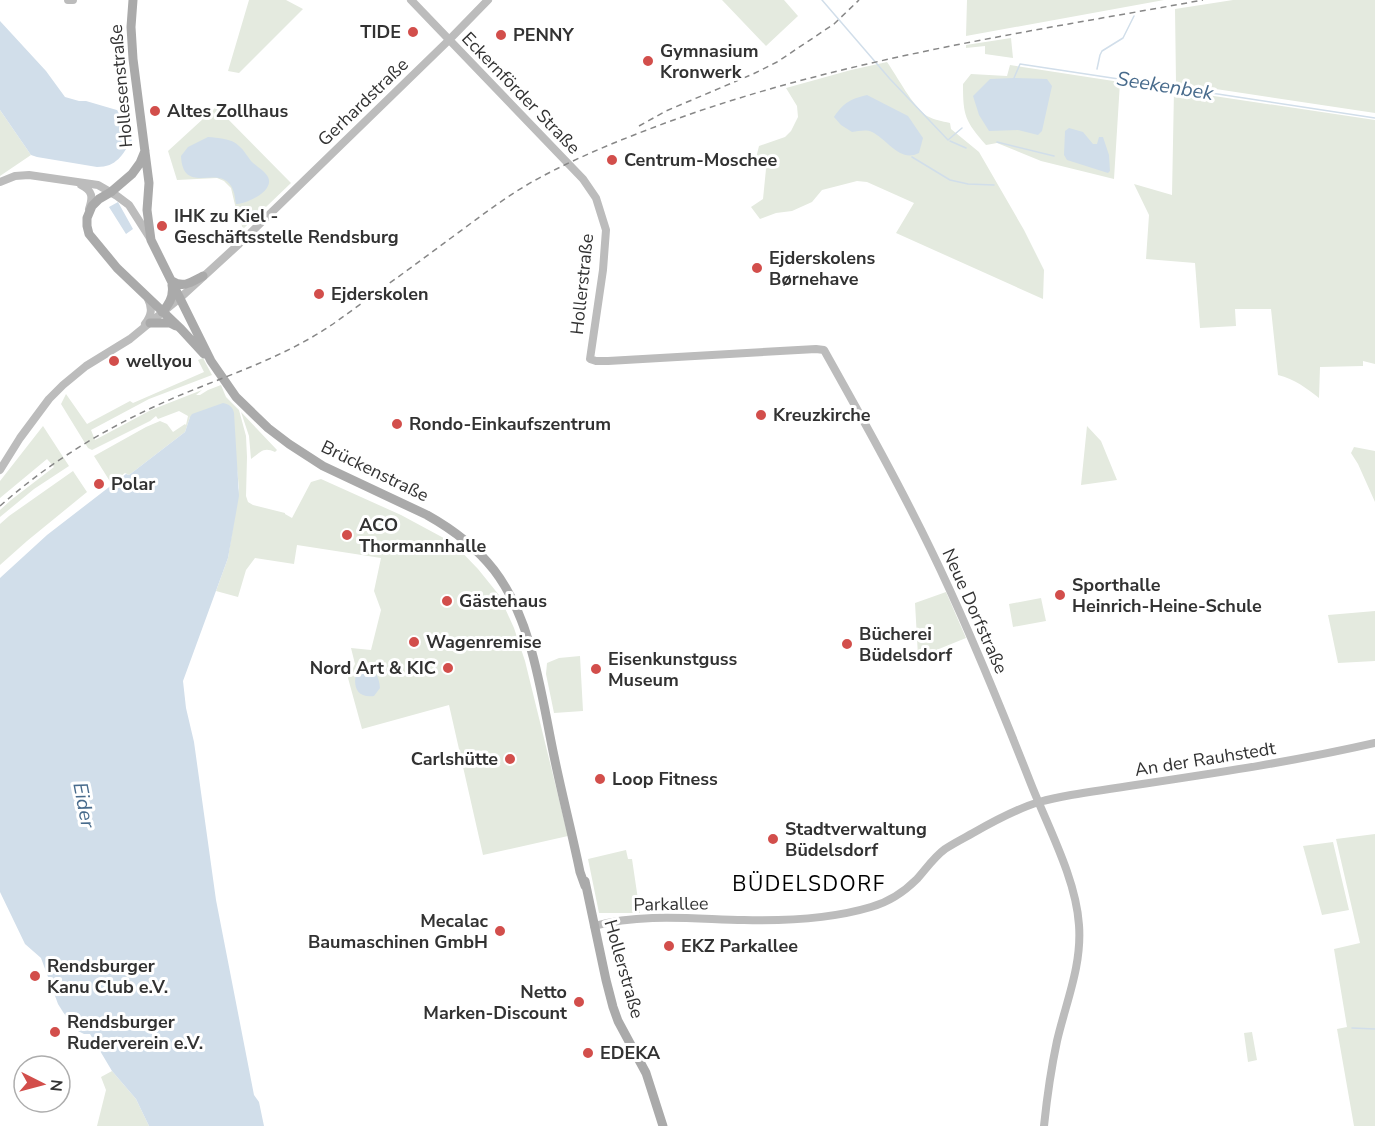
<svg xmlns="http://www.w3.org/2000/svg" width="1375" height="1126" font-family="'Nunito Sans',sans-serif">
	<style>
		.green { fill: #e4eadf }
		.water { fill: #d1deea }
		.lines { fill: none; stroke-linecap: round; stroke-linejoin: round }
		.stream { stroke: #d1deea; stroke-width: 1.5 }
		.secondary { stroke: #bcbcbc; stroke-width: 8 }
		.primary { stroke: #aaa; stroke-width: 9 }
		.rail { stroke: #878787; stroke-width: 1.5; stroke-dasharray: 6 4.5; stroke-linecap: butt }
		.poi-dot { fill: #d24e4b; stroke: #fff; stroke-width: 2 }
		.labels { text-anchor: middle; dominant-baseline: central; stroke-width: 6; stroke-linejoin: round; paint-order: stroke }
		.poi-label { font-size: 18px; font-weight: bold; fill: #323232; stroke: #fff; text-anchor: start }
		.street-label { font-size: 18px; fill: #323232; stroke: #fff }
		.water-label { font-size: 20px; font-style: italic; fill: #486b8c; stroke: #fff }
		.quarter-label { font-size: 21px; letter-spacing: 1.5px; fill: #000; stroke: #fff }
	</style>
	<rect width="100%" height="100%" fill="#fff"/>
	<path class="green" d="M249,0h37l17,9 -64,64 -11,-2z
		M722,0h62l14,16 -32,30z
		M967,0h197l-198,36z
		M1233,0h142v113l-199,-30 -1,-74z
		M1011,38l2,20 -28,-4v-8l-19,2v-3z
		M887,62c10,14 26,45 40,54 7,4 15,5 23,7l1,6 28,23 45,78 20,40 -1,29 -147,-66 18,-30 -47,-21 -10,-1 -35,9 -10,12 -20,9 -16,2 -16,6 -9,-12 12,-8 4,-40 -11,-1 3,-12 26,-9 6,-6 7,-14 -1,-11 -11,-18 65,-18z
		M1010,65l110,17 -6,97 -73,-18 -44,-18 -11,2c-21,-24 -23,-29 -23,-61l8,-10 36,2z
		M1174,90l201,30v244l-12,-3v5l-43,1 -1,31c-13,-10 -24,-19 -41,-23l-7,-66h-36l1,17 -36,2 -5,-65 -49,-4 3,-44 -15,-31 38,11z
		M216,107l75,76 -48,46 -8,-24 -4,-17 -7,-7 -7,-3 -40,2 -9,-29z
		M0,110l31,45 -31,21z
		M203,358l9,17 -63,24 -58,31 4,10 56,-30 51,-20 -6,5h4l8,-5 13,-5 5,12 13,13 7,26 1,21 -1,39 2,6 5,3 32,8v1l7,4 19,-36 10,-3 80,36 52,28 25,26 21,26 15,33 11,33 43,175 -85,19 -34,-150 -87,24 -14,-51 7,-14 -4,-16 20,2 10,-40 -7,-19 7,-33 -84,-13 -3,19 -39,-6 -9,12 -8,27 -22,-6 12,-33 11,-70 -2,-19 -47,-52 -5,15 -56,43 -4,-2 -14,10 -17,-27 52,-29 14,-6 7,3 6,8 12,-8 1,1 2,-9 -9,-5 -21,8 -2,-3 -6,5 -58,29 -4,-2 -27,-44 5,-10 21,30 43,-23 3,2 71,-31 -6,-12z
		M241,412l36,38 -2,2c-12,-6 -15,1 -24,7l-2,-23z
		M43,426l26,40 -35,23 -34,28v-7l11,-10 43,-33 -7,-8 -47,39v-17z
		M1087,426l14,15 16,39 -36,5z
		M1354,447l21,4v51l-17,-38 -7,-11z
		M73,471l14,21 -60,49 -27,24v-41l9,-8z
		M946,592l20,46 -42,17 -6,1 -3,-53z
		M1041,598l5,23 -33,6 -4,-23z
		M1375,611v50l-37,2 -10,-48z
		M580,656l3,55 -29,2 -8,-39 1,-11 12,-5z
		M1375,834v292h-21l-17,-97 10,-2 -13,-78 26,-6 -24,-104z
		M1333,842l16,68 -27,5 -19,-69z
		M626,850l2,9h4l8,54h-41l-11,-54z
		M1252,1032l5,28 -9,2 -4,-29z
		M112,1071l24,28 13,27h-52l9,-36 -5,-13z"/>
	<path class="water" d="M0,21l46,50 19,26 14,4h7l41,12 5,27c-10,15 -15,27 -35,27l-60,-10 -6,-2 -31,-45z
		M1014,78l33,1 5,7 -10,45 -4,4 -20,-5 -29,1 -10,-16 -6,-19 17,-17z
		M867,95l41,21 15,22 -4,15c-19,10 -31,-13 -47,-21 -6,-3 -13,-1 -20,0l-11,-7 -7,-8c10,-15 17,-18 33,-22z
		M1069,128l14,4 10,12h4l2,-7h4l6,18 1,16 -2,2 -41,-13 -3,-5 1,-24z
		M208,137c10,1 23,1 31,9 5,4 8,10 12,15 5,5 14,10 17,16 7,14 -22,27 -32,27 -1,-4 -1,-10 -3,-14 -11,-29 -50,8 -52,-34l7,-9z
		M118,202l15,27 -7,5 -17,-27z
		M223,403c6,1 10,4 11,10l5,83 -11,62 -45,123 3,27 8,34 22,158 38,195 5,7 5,24h-115l-13,-27 -24,-28 -22,-37h-6l-8,-4 -13,-18 -5,-8 -17,-46 -16,-14 -25,-52v-314l47,-43 79,-61 3,1 56,-43 5,-15 2,-3z
		M366,665c10,6 13,12 14,23l-6,8c-21,3 -22,-16 -15,-30z"/>
	<g class="lines">
		<path class="stream" d="M822,0l68,79 58,61 14,-12
			M1097,69l3,-14 2,-4 21,-13 11,-22
			M1014,78l6,-14 355,54
			M950,141l16,7
			M997,142l57,14
			M912,157l38,23 18,4 26,1
			M1352,1028l23,1"/>
		<path class="secondary" d="M68,0h5
			M411,0l172,179 13,19 10,32 -3,40 -13,89 6,2h12l208,-12 8,1c37,66 74,132 107,200 37,76 69,155 100,234 17,43 45,95 48,141 3,41 -13,77 -22,116 -6,28 -10,56 -13,85
			M0,182l15,-6 14,-1 69,10 19,11 12,9 21,33
			M81,185c12,6 12,12 8,24
			M145,324c6,-8 8,-15 3,-25
			M0,470l20,-32 29,-39 14,-14 23,-19 44,-27 50,-41 59,-54 210,-204 39,-40
			M594,926c49,-13 99,-7 150,-6 42,1 87,-1 127,-13 18,-5 33,-15 46,-28 9,-10 17,-22 28,-30 9,-6 19,-11 28,-16 21,-12 43,-24 66,-31 11,-3 21,-5 32,-7 101,-16 204,-29 304,-52"/>
		<path class="primary" d="M133,0l-2,27 2,32 16,124 -2,27 4,30 60,121 25,36 32,31 21,16 34,22 104,49c25,14 49,32 67,55 39,51 47,124 60,186 8,39 18,77 26,116l5,14
			M145,151l-5,12 -8,11 -21,18 -12,7 -7,7 -5,12v8l2,8 28,34 64,61 23,25
			M172,281c12,8 21,0 31,-5
			M162,312c8,-8 12,-16 10,-27
			M150,323h20l6,3
			M585,881l21,99 7,27 5,14 28,52 17,53"/>
		<path class="rail" d="M639,126l27,-15 87,-37 24,-12 57,-38 25,-24
			M0,506c54,-48 116,-84 183,-112 51,-21 103,-38 150,-70 39,-28 79,-57 118,-86 30,-22 58,-44 90,-61 41,-22 84,-39 127,-55 172,-63 355,-89 535,-122"/>
	</g>
	<g class="poi-dot">
		<circle cx="413" cy="32" r="6"/>
		<circle cx="501" cy="35" r="6"/>
		<circle cx="648" cy="61" r="6"/>
		<circle cx="155" cy="111" r="6"/>
		<circle cx="612" cy="160" r="6"/>
		<circle cx="162" cy="226" r="6"/>
		<circle cx="757" cy="268" r="6"/>
		<circle cx="319" cy="294" r="6"/>
		<circle cx="114" cy="361" r="6"/>
		<circle cx="761" cy="415" r="6"/>
		<circle cx="397" cy="424" r="6"/>
		<circle cx="99" cy="484" r="6"/>
		<circle cx="347" cy="535" r="6"/>
		<circle cx="1060" cy="595" r="6"/>
		<circle cx="447" cy="601" r="6"/>
		<circle cx="414" cy="642" r="6"/>
		<circle cx="847" cy="644" r="6"/>
		<circle cx="448" cy="668" r="6"/>
		<circle cx="596" cy="669" r="6"/>
		<circle cx="510" cy="759" r="6"/>
		<circle cx="600" cy="779" r="6"/>
		<circle cx="773" cy="839" r="6"/>
		<circle cx="500" cy="931" r="6"/>
		<circle cx="669" cy="946" r="6"/>
		<circle cx="35" cy="976" r="6"/>
		<circle cx="579" cy="1002" r="6"/>
		<circle cx="55" cy="1032" r="6"/>
		<circle cx="588" cy="1053" r="6"/>
	</g>
	<g class="labels">
		<g class="poi-label">
			<text x="401" y="32" text-anchor="end">TIDE</text>
			<text x="513" y="35">PENNY</text>
			<text x="660" y="51">Gymnasium<tspan x="660" dy="21">Kronwerk</tspan></text>
			<text x="167" y="111">Altes Zollhaus</text>
			<text x="624" y="160">Centrum-Moschee</text>
			<text x="174" y="216">IHK zu Kiel -<tspan x="174" dy="21">Geschäftsstelle Rendsburg</tspan></text>
			<text x="769" y="258">Ejderskolens<tspan x="769" dy="21">Børnehave</tspan></text>
			<text x="331" y="294">Ejderskolen</text>
			<text x="126" y="361">wellyou</text>
			<text x="773" y="415">Kreuzkirche</text>
			<text x="409" y="424">Rondo-Einkaufszentrum</text>
			<text x="111" y="484">Polar</text>
			<text x="359" y="525">ACO<tspan x="359" dy="21">Thormannhalle</tspan></text>
			<text x="1072" y="585">Sporthalle<tspan x="1072" dy="21">Heinrich-Heine-Schule</tspan></text>
			<text x="459" y="601">Gästehaus</text>
			<text x="859" y="634">Bücherei<tspan x="859" dy="21">Büdelsdorf</tspan></text>
			<text x="426" y="642">Wagenremise</text>
			<text x="608" y="659">Eisenkunstguss<tspan x="608" dy="21">Museum</tspan></text>
			<text x="436" y="668" text-anchor="end">Nord Art &amp; KIC</text>
			<text x="498" y="759" text-anchor="end">Carlshütte</text>
			<text x="612" y="779">Loop Fitness</text>
			<text x="785" y="829">Stadtverwaltung<tspan x="785" dy="21">Büdelsdorf</tspan></text>
			<text x="488" y="921" text-anchor="end">Mecalac<tspan x="488" dy="21">Baumaschinen GmbH</tspan></text>
			<text x="681" y="946">EKZ Parkallee</text>
			<text x="47" y="966">Rendsburger<tspan x="47" dy="21">Kanu Club e.V.</tspan></text>
			<text x="567" y="992" text-anchor="end">Netto<tspan x="567" dy="21">Marken-Discount</tspan></text>
			<text x="67" y="1022">Rendsburger<tspan x="67" dy="21">Ruderverein e.V.</tspan></text>
			<text x="600" y="1053">EDEKA</text>
		</g>
		<g class="street-label">
			<text transform="translate(121 86) rotate(-95)">Hollesenstraße</text>
			<text transform="translate(521 93) rotate(46)">Eckernförder Straße</text>
			<text transform="translate(363 102) rotate(-44)">Gerhardstraße</text>
			<text transform="translate(582 284) rotate(-84)">Hollerstraße</text>
			<text transform="translate(375 471) rotate(26)">Brückenstraße</text>
			<text transform="translate(975 611) rotate(66)">Neue Dorfstraße</text>
			<text transform="translate(1205 759) rotate(-9)">An der Rauhstedt</text>
			<text transform="translate(671 904) rotate(-1)">Parkallee</text>
			<text transform="translate(624 969) rotate(74)">Hollerstraße</text>
		</g>
		<g class="water-label">
			<text transform="translate(1165 86) rotate(9)">Seekenbek</text>
			<text transform="translate(84 805) rotate(79)">Eider</text>
		</g>
		<g class="quarter-label">
			<text x="809" y="884">BÜDELSDORF</text>
		</g>
	</g>
	<g transform="translate(42 1084) rotate(96)"><circle r="28" fill="#ffffff" stroke="#adadad" stroke-width="1.5"/>
	<path d="M0-4.5L10 22L0 15L-10 22Z" fill="#d24e4b"/>
	<text y="-9" font-size="16" font-weight="bold" text-anchor="middle" fill="#323232">N</text>
	</g>
</svg>
